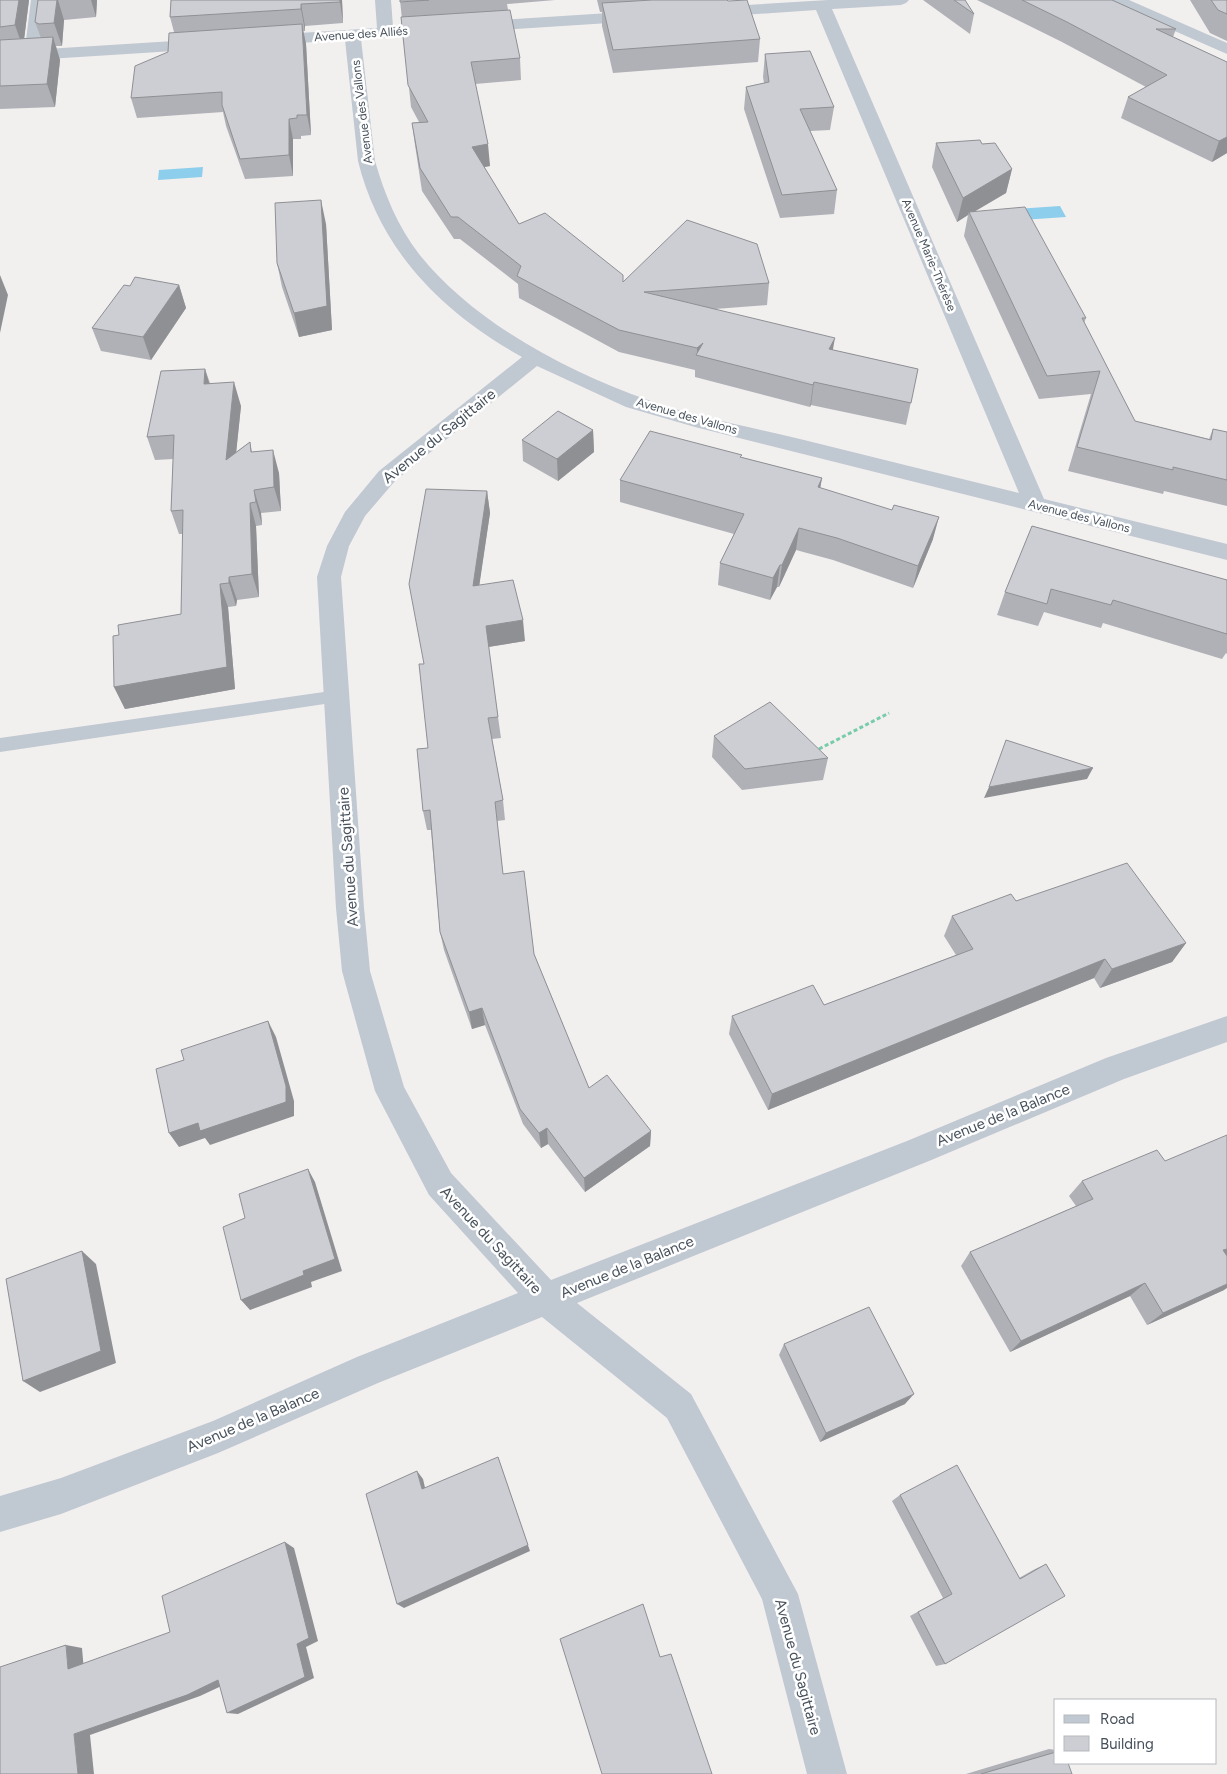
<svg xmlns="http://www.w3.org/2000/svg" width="1227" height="1774" font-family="Figtree,sans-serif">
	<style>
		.water { fill: #8cceeb }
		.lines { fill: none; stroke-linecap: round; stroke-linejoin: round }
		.path { stroke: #7ca; stroke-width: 3; stroke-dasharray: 4 2.5; stroke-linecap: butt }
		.service { fill: #c0c8d1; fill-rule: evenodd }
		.minor { fill: #c0c8d1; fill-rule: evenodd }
		.wall { fill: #afb1b6 }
		.shaded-wall { fill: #8f9094 }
		.building { fill: #ccced4; stroke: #8f9094 }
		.labels { text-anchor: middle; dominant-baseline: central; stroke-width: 5; stroke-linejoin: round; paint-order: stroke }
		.far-street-label { font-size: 12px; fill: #47515c; stroke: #fff }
		.street-label { font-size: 15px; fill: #47515c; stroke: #fff }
	</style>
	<rect width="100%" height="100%" fill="#f2efef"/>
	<path class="water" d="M203,167l-1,10 -44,3 1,-10z
		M1060,206l6,11 -44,3 -6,-11z"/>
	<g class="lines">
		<path class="path" d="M819,749l70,-36"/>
		<path class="service" d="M338,690l6,1 2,5 -2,5 -6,1 -338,50v-14z"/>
		<path class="minor" d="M31,0h16l-6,46 5,3 160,-10 6,2 2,3 -2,3 -6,2 -206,13v-10l27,-2 -2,-2z
			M375,0h16l2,27 247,-16 6,2 2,3 -2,3 -6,2 -279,18 14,122c9,32 23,66 44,93 54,68 148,118 229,146 50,18 104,27 156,40 72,18 143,35 215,53l-203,-483 -103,7 -6,-2 -2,-3 2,-3 6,-2 115,-7h81l-3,3 -5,2 -69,4 212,490 183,45v16l-532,-133 -69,-20 -89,-41 -142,115 -30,35 -16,30 -8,31 23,331 6,63 34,116 47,86 100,107 356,-139 199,-83 121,-42v26l-103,37 -195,82 -352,142 114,91 107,200 49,180h-40l-45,-175 -95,-181 -125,-101 -164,66 -160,70 -157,61 -61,18v-36l61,-18 152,-57 144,-64 161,-64 -89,-98 -54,-104 -33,-120 -6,-63 -19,-331 10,-31 18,-34 34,-41 143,-114c-79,-44 -142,-106 -164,-196l-13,-121 -76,5 -6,-2 -2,-3 2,-3 6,-2 108,-7z
			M1108,0h21l98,43v11l-116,-51z"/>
	</g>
	<path class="wall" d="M0,0h29l-5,39 17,-1 -6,-16 3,-22h59l-1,17 -32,3 -2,26h-6l4,14 -5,47 -55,2z
		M171,0h171l1,23 -38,3v5h-2l3,13 5,91 -10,1v3h-8v37l-48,3 -19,-53 -3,-14 -86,6 -6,-20 37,-46 6,-20 -4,-15z
		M400,0h155l-48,4 1,6 12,48 1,22 -46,4 15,82 -6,1 35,57 104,57 146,2 -2,22 -52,4 118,41 85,19 -12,56 -95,-20 -1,2 -115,-30v-7l-76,-18 -100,-54 -1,-14 -58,-45h-6l-32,-48 -7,-46 -3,-22 7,-1 -8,-15z
		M597,0h130l33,39 -2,23 -145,11 -11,-47v-14h-2z
		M923,0h42l9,14 -4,20z
		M977,0h135l64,29 -3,8 54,25v91l-15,9 -91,-44 7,-21 18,-10 -84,-45z
		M1190,0h37v41l-17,-8z
		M765,54l69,53 -4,23 -20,1 27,59 -3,24 -54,4 -36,-109 2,-22 18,-4 -1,-6z
		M936,143l46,1 30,25 -6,24 -32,19 112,106 -2,5 51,98 74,18 4,-10 14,3v74l-63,-15 -1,3 -95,-23 23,-77 -52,5 -75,-163 4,-21 -11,7 -25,-55z
		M326,224l6,106 -33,7 -17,-50 -5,-24z
		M179,285l7,23 -35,52 -50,-9 -9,-23 38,-42z
		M205,369l5,14 31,23 -5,46 14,-10 2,10 27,21 2,38 -20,2 1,12 -6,1 3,71 -22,3 -1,6 -8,1 7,82 -110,20 -11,-22 5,-52 62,-21 2,-80h-4l-8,-23 2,-52 -18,1 -8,-23z
		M593,430l1,22 -36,29 -35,-20 -1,-21z
		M741,457l81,21 -2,10 113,51 -20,49 -80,-28 -37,-10 -17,37h-2l-7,13 -52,-15 2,-22 14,-29 -114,-32v-22z
		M487,491l3,22 -11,72 46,56 -37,6 13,91 -9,1 11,61 2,20 -8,1 6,53 31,80 55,134 62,43 -1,15 -65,46 -37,-48 -7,4 -18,-24 -38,-99 -13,4 -28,-79 -4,-18 -9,-102h-4l-4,-19 5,-63z
		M1032,526l195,54v74l-1,-1 -4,6 -119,-36 -2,5 -57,-16 -6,14 -41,-11 8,-23z
		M714,736l114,22 -5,22 -81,10 -30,-33z
		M1016,901l170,42 -14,19 -72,26 -6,-10 -326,132 -39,-76 3,-18 92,-11 132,-50 -12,-19 8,-20z
		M1082,1181l144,74 -2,35 -77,35 -17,-29 -120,56 -49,-86 9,-14 106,-46 -7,-10z
		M784,1344l121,60 -85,38 -41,-87z
		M900,1495l119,83 16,-9 11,-5 -101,100 -9,2 -26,-50 33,-18 -51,-97z
		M1049,1749l7,1v13l16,11h-106z"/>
	<path class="shaded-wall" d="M19,0h10l-6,48 -8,-23z
		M57,0h1l6,20 -2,26 -8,-23z
		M91,0h6l-1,17z
		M340,0h2l1,23 -3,-21z
		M301,4l4,22v5l-4,-22z
		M302,24l4,20 5,91 -4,-20z
		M53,37l7,23 -5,47 -8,-23z
		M289,119l4,20v37l-4,-21z
		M1227,137v16l-15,9 7,-21z
		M488,144l2,22 -16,3 -2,-22z
		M1012,169l-6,24 -36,21 -1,-2 -1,3 -11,7 6,-24z
		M321,200l5,24 6,106 -33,7 -5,-24z
		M0,275l8,20 -8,38z
		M179,285l7,23 -35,52 -8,-23z
		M835,338l-4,22 -2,-11z
		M703,343l-6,12v-7z
		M205,369l7,24 -8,-9z
		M234,382l7,24 -8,77 -7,-23z
		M814,382l-3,23 -1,2 3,-22z
		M593,430l1,22 -36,29 -1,-22z
		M273,450l6,23 2,38 -7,-24z
		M822,478l-4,22v-13z
		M254,490l7,23 1,12 -6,-23z
		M487,491l3,22 -14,95 -3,-22z
		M250,503l6,23 3,71 -7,-23z
		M939,517l-6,22 -20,49 5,-22z
		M799,528l-3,22 -17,37 3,-22z
		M780,565l-3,22 -7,13 3,-22z
		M229,577l8,23 -1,6 -7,-23z
		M220,584l8,23 7,82 -110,20 -11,-22z
		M523,620l2,21 -37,6 -2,-21z
		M1093,768l-6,11 -103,19 5,-11z
		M1186,943l-14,19 -72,26 12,-19z
		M1105,959l-11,19 -326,132 4,-16z
		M482,1008l3,17 -13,4 -3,-17z
		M268,1021l8,16 18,64v15l-84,29 -5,-7 -26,9 -10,-14z
		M547,1128l1,16 -7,4 -2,-15z
		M651,1131l-1,15 -65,46 -1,-14z
		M308,1169l7,13 27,89 -31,11 1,5 -62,23 -9,-10 62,-29z
		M1227,1249v6l-20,9 16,-14z
		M82,1251l14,13 20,99 -76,29 -17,-11z
		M1145,1283l-15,13 -120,56 11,-11z
		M1227,1284v4l-3,2 -77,35 16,-12z
		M914,1394l-9,10 -85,38 6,-9z
		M498,1457l32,94 -126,57 -7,-4z
		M417,1471l6,8 4,17 -5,-7z
		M285,1542l9,6 24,93 -12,6 8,31 -76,36 -11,-1 70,-69z
		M66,1645l16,3 2,23 -16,-2z
		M218,1680l12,2 -30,14 -110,39 4,39h-16l-4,-40z"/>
	<path class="building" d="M0,0h19l-4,25 -15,2z
		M38,0h19l-3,23 -15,1 -4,-2z
		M171,0h169v2l-39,2v5l-131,8z
		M400,0h29l-29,2z
		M652,0h75l1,1 19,-1 13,39 -147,11 -11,-47z
		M954,0h11l9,14z
		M1022,0h90l64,29h-20l71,33v75l-8,4 -91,-44 39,-22 -100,-53z
		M1211,0h16v14l-9,-4z
		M510,10l10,48 -49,4 17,82 -16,3 47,77 26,-11 78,62v7l64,-62 70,24 12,39 -125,9 191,46 -6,11 89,20 -7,34 -97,-21 -1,3 -117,-30 7,-12 -6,5 -78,-18 -102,-54 4,-10 -63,-49h-7l-31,-49 -8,-45 16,-1 -20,-37 -7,-68z
		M302,24l5,91h-10v3l-8,1v36l-49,4 -18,-54v-13l-91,6 4,-32 33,-14 1,-19z
		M53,37l-6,47 -47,2v-46z
		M810,51l24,56 -34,2 37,81 -55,5 -36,-108 23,-5 -4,-28z
		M980,140l2,4 13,-1 17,26 -49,29 -27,-55z
		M321,200l6,106 -33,7 -17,-50 -2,-60z
		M1025,207l61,111h-4l53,103 76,19 2,-11 14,3v48l-54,-13v3l-96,-23 23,-76 -53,5 -78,-164z
		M135,277l44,8 -36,52 -51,-9 32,-43 6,1z
		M205,369l-1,15 30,-2 -8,78 24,-18 1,10 22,-2 1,37 -20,3 2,12 -6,1 2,71 -23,3v6l-9,1 7,83 -113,20 -1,-51 6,-1 -1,-10 63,-11 2,-104 -12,1 3,-76 -27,2 14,-66z
		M558,411l35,19 -36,29 -35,-19z
		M650,431l92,24 -2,2 82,21 -4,9 74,23 2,-5 45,12 -21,49 -81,-28 -38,-10 -17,37h-2l-7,13 -53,-15 24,-49 -124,-34z
		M426,489l61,2 -14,95 40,-6 10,40 -37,6 12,91 -10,1 15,82 -8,2 8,72 21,-3 10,83 55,134 18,-13 44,56 -67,47 -37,-50 -8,5 -19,-24 -38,-101 -13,4 -29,-80 -10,-122 -7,1 -6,-62 11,-1 -9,-84h5l-15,-80z
		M1032,526l195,54v54l-114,-34 -2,5 -60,-16 -4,15 -42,-12z
		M770,702l58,56 -83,11 -31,-33z
		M1006,740l87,28 -104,19z
		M1127,863l59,80 -74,26 -7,-10 -333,135 -40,-78 81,-31 11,20 149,-56 -21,-33 59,-22 5,7z
		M268,1021l18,65v16l-86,29 -2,-8 -29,10 -13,-64 28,-9 -3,-10z
		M1227,1135v114l-4,1 4,6v28l-64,29 -18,-30 -124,58 -51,-89 123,-53 -11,-18 75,-31 8,11z
		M308,1169l27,90 -32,12 1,4 -63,25 -18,-73 22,-9 -6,-24z
		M82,1251l19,100 -78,30 -17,-102z
		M869,1307l45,87 -88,39 -42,-89z
		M498,1457l30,88 -131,59 -31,-110 51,-23 5,18z
		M957,1465l63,114 26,-15 19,32 -120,68 -27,-52 34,-18 -52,-99z
		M285,1542l24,96 -12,6 8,33 -78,36 -9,-33 -31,15 -113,39 4,40h-78v-107l66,-22 2,24 102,-37 -8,-36z
		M643,1604l17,53 11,-3 41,120h-110l-42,-135z
		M1056,1752v11h12l4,11h-91z"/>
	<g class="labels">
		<g class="far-street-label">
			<text transform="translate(361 34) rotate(-4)">Avenue des Alliés</text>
			<text transform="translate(362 112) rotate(-97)">Avenue des Vallons</text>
			<text transform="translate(929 255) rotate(67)">Avenue Marie-Thérèse</text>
			<text transform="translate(687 416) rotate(16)">Avenue des Vallons</text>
			<text transform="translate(1079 516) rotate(14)">Avenue des Vallons</text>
		</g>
		<g class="street-label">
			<text transform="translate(439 436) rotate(-39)">Avenue du Sagittaire</text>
			<text transform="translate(348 857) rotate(-94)">Avenue du Sagittaire</text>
			<text transform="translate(1003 1115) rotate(-22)">Avenue de la Balance</text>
			<text transform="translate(491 1240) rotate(47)">Avenue du Sagittaire</text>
			<text transform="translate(627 1267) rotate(-22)">Avenue de la Balance</text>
			<text transform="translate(253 1420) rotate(-23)">Avenue de la Balance</text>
			<text transform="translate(798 1667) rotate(75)">Avenue du Sagittaire</text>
		</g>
	</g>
	<rect x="1054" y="1699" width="162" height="65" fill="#ffffff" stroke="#b5b9be"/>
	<rect x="1064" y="1715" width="25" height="8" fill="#c0c8d1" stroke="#b5b9be"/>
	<text x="1100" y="1724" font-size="15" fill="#47515c">Road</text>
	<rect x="1064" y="1736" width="25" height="15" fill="#ccced4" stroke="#b5b9be"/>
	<text x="1100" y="1749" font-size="15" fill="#47515c">Building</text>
</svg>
